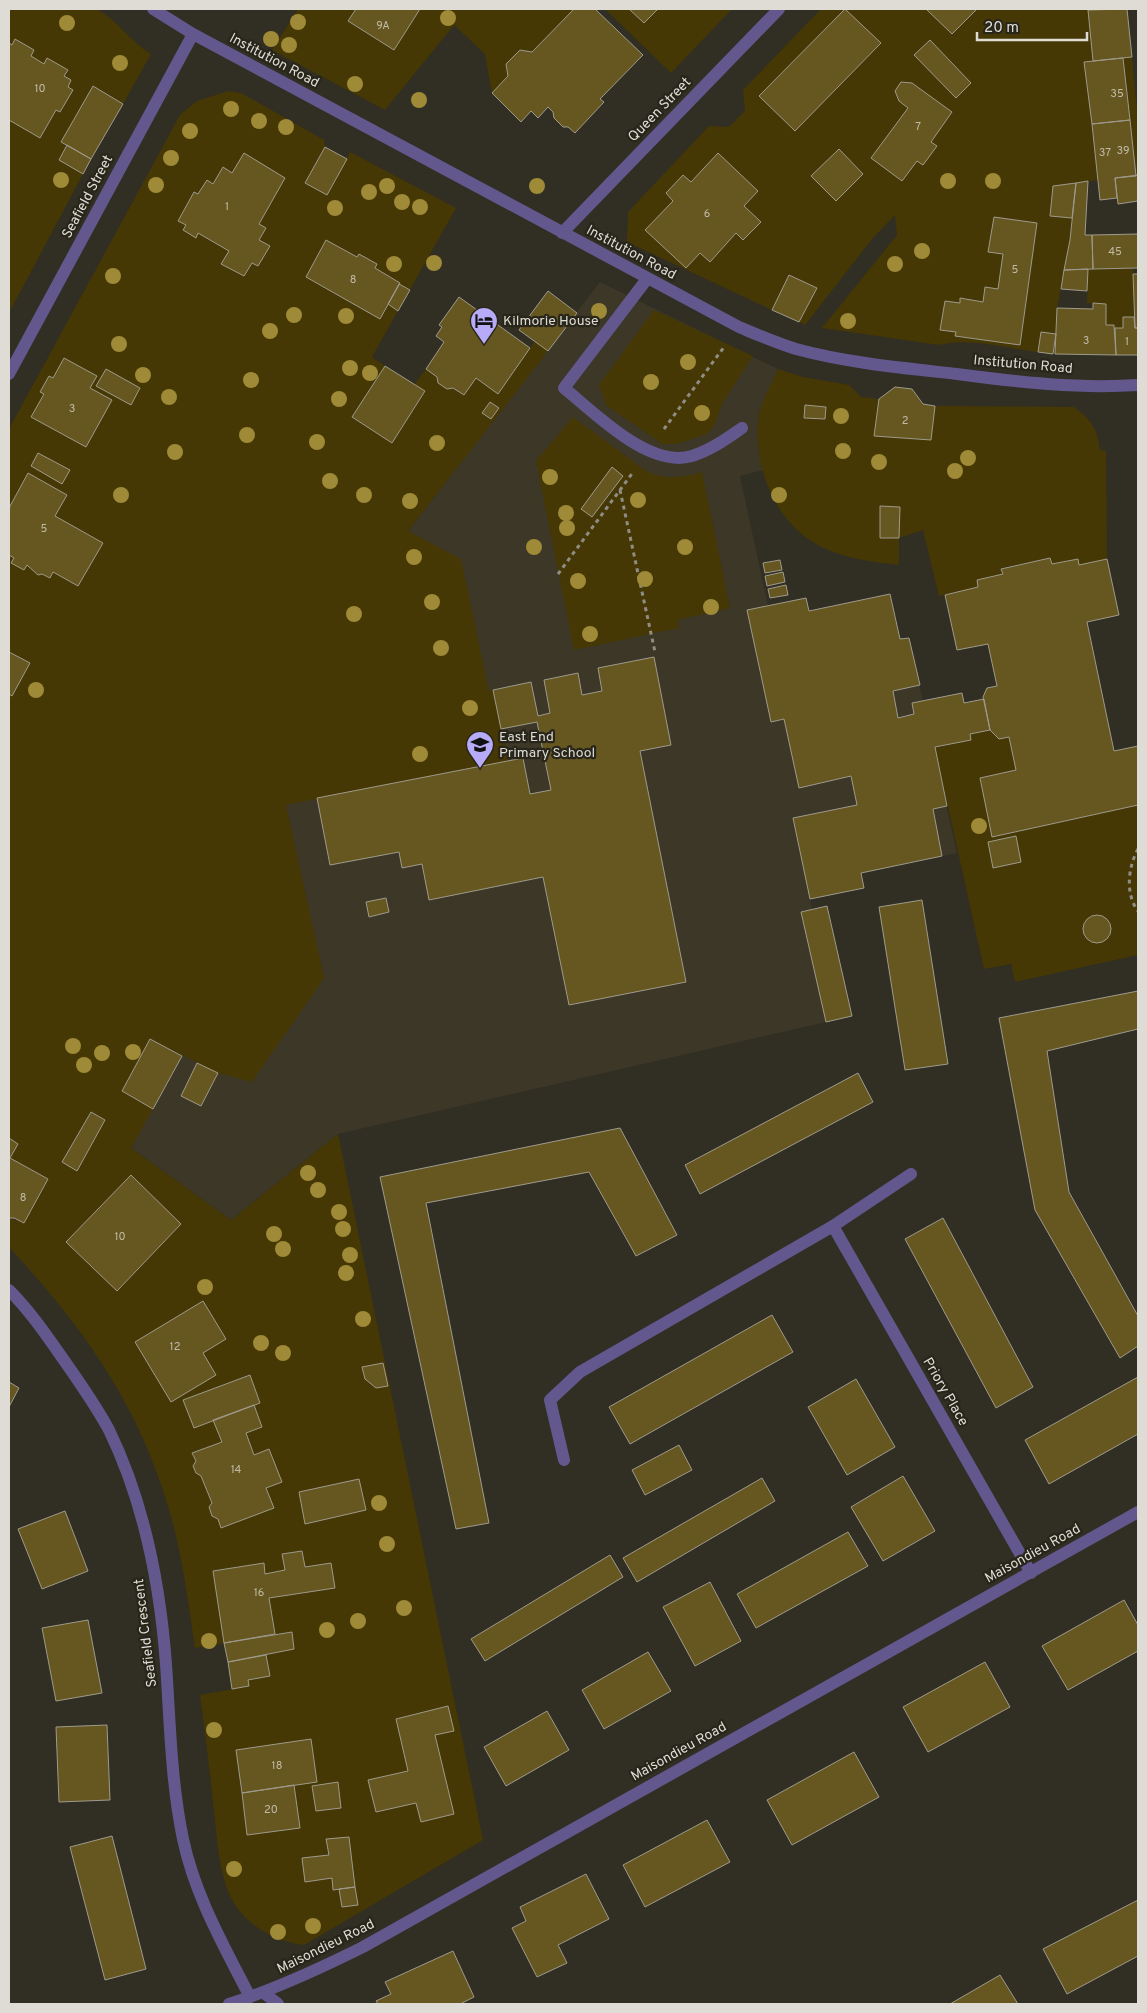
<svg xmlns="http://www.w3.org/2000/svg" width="1147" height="2013" font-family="Overpass,sans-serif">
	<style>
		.built { fill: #3c3727 }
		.green { fill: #453804; fill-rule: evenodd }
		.building { fill: #665720; stroke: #9e9a8d }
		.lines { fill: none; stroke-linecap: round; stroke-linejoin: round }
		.path { stroke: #8f8d84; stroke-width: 3; stroke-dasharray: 4 4; stroke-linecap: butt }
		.service { stroke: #62588d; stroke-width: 12 }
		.minor { stroke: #62588d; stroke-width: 12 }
		.tertiary { stroke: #62588d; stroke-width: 12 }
		.tree { fill: #9f8a38 }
		.labels { text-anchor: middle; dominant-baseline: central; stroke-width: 4.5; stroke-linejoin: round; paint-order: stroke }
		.number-label { font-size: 11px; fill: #c0bba8 }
		.street-label { font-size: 14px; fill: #dedcd5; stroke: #28251a }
		.poi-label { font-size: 14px; fill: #dedcd5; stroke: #28251a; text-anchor: start }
	</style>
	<rect width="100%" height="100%" fill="#312e23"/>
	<path class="built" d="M600,282l178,87 -19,45v34l4,22 -23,6 28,130 38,-8 3,13 81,-17 10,45 9,-1 48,215 -96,20 3,15 -54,11 2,11 15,-4 25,110 -514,118 -107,86 -100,-72 50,-92 -172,-265 399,-260z"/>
	<path class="green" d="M9,9c13,0 81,-3 89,1 21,11 32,32 53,44l-28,50 -30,-17 -34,73 24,14 -74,139z
		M298,9h58l-8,12 46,29 26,-41h154l-42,43 -12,-2 -14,14 2,12 -16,17 -7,-39 -31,-29 -69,85 -113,-60z
		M605,9h127l-61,64z
		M821,9h275l-8,1 5,51 -8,1 13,118 -22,3 -6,57 -13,68 -2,46c-35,-2 -83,-18 -116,-9l-117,-17 75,-93 -2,-20 -23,24 -67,86 -6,-3 18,-34 -27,-13 -18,35 -145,-68 1,-30 81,-86 20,1 16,-16 -2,-21zM929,40l41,43 -14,15 -42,-43zM839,149l24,25 -27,27 -25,-25zM718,153l40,38 -14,15 17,16 -18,18 -7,-7 -26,28 -10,-8 -14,15 -40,-38 27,-29 -7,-8 17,-18 8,7zM994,217l43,6 -17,122 -80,-16 5,-28 15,2 1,-5 22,4 3,-15 12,2 5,-35 -15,-2z
		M1132,57l6,64v54l-2,1 -13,-118z
		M228,91l13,2 83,47 1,7 -20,35 22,12 23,-42 106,56 -84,149 13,9 -33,51 40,26 33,-51 -11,-7 12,-16 11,8 1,6 9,6 6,-1 10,7 13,-17 22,16 37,-53 13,10 -140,180 53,28 28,132 4,-1 15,71 -222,44 38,173 -72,104 -34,-9 -68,-34 -28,52 31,18 -22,39 100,72 107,-86 145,706 -179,105c-25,-3 -51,-16 -66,-36 -20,-26 -21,-75 -25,-107 -4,-36 -8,-71 -13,-107l49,-9 -1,-6 22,-4 -4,-21 28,-6 -2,-17 -17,2 -6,-36 66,-10 -4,-25 -26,4 -3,-16 -20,3 3,16 -20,4 -1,-11 -51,8 11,72 -29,5c-7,-47 -13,-96 -27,-142 -31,-104 -86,-180 -159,-259v-29l15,5 24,-44 -38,-21 8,-14 -9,-6v-709l171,-314 17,-14zM326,240l31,17 2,-3 18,10 -2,4 25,15 -20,35 -74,-41zM90,1112l15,9 -28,49 -15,-8zM131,1175l50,49 -64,67 -51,-49zM249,1375l11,27 -6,3 8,22 -16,6 8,22 15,-6 -3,39 8,20 -53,20 -3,-9 -6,-3 -3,-9 3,-4 -11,-27 -8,-10 3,-5 -4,-8 30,-11 -9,-22 -19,8 -11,-28zM311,1739l6,43 -23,3 5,43 -52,7 -11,-85zM338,1783l3,24 -25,4 -4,-25zM349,1837l8,68 -15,2 -3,-18h-6l-1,-11 -27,4 -3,-24 27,-3 -2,-15z
		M1088,269h45l1,48h-11v11h-8l-1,-3h-8v-21l-19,-1z
		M654,310l99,46 -30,46 -9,24 -7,8 -30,10h-15l-56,-39 -7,-20z
		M778,369l25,8 46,8 12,12 18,2 -4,37 56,4 4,-34 139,1c17,12 24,23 26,43l6,1 1,108 -28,6 -2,-6 -25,5 -2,-6 -49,10 2,6 -26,6 1,7 -39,9 -16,-66 -24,8v27c-25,-3 -52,-6 -75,-17 -49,-22 -72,-82 -65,-133 3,-15 13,-32 19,-46z
		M573,417l73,54c18,9 36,7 56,1l28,136 -52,12 1,8 -105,22 -38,-189z
		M990,730l9,9 10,-2 7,33 -36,8 13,59 145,-32v150l-123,27 -4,-18 -27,5 -49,-221 35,-8v-6z"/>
	<path class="building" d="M356,9h64l-26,41 -46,-29z
		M574,9h21l48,46 -43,44 4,3 -29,31 -7,-6h-5l-9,-9 -1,-6 -5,-5 -10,11 -7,-7 -10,11 -29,-29 16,-17 -2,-12 14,-14 12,2z
		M629,9h29l-14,14z
		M845,9l36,34 -86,88 -36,-35z
		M926,9h49l1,1 -24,24z
		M1127,9l5,48 -39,4 -5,-51z
		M15,39l19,11 -3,6 13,8 3,-6 21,12 -4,6 7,4 -3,7 5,3 -13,22 -4,-2 -16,28 -31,-18v-77l3,2z
		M930,40l41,43 -15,15 -42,-43z
		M1123,58l7,62 -38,4 -8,-62z
		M901,82l11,1 40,29 -21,30 6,4 -14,19 -6,-4 -15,20 -31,-23 37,-50 -9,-7 -4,-10z
		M93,86l30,18 -32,55 -30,-17z
		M1130,120l6,56 -21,2 2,20 -17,2 -8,-76z
		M67,145l24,14 -8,15 -24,-14z
		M325,147l22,12 -20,36 -22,-12z
		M839,149l24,25 -27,27 -25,-25z
		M244,153l41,25 -26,46 7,4 -7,12 11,6 -12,20 -6,-3 -8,13 -23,-12 8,-13 -31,-18 -2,5 -13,-8 3,-5 -8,-4 16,-29 4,2 9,-14 6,4 10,-17 9,6z
		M718,153l40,38 -14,15 17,16 -18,18 -7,-7 -26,29 -10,-9 -14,15 -41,-38 28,-29 -7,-8 17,-18 8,7z
		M1138,175v26l-20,3 -3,-26z
		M1088,181l-3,54h7l1,34 -29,1 6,-30 6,-57z
		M1076,183l-4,35 -22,-2 3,-30z
		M994,217l43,6 -17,122 -65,-9 1,-4 -16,-2 5,-29 15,2v-5l23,4 2,-15 13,2 5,-35 -15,-2z
		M1138,234v34l-45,1 -1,-34z
		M326,240l31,17 2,-3 18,10 -2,4 25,15 -20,36 -74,-42z
		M1088,269l-1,22 -26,-2 3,-19z
		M1133,274h5v54h-3z
		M789,275l28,13 -18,34 -27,-12z
		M399,284l11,6 -12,21 -10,-7z
		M548,291l29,22 -29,38 -29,-21z
		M459,297l71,51 -32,46 -22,-16 -12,17 -11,-7 -6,1 -9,-6 -1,-6 -11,-8 18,-27 -8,-6 6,-9 -3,-2z
		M1093,303l13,1v21h8l2,30 -61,-1 2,-46 36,1z
		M1123,317h11l1,11h3v27h-22l-1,-27h8z
		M1041,332l15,2 -3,20 -15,-2z
		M64,358l33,18 -7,12 22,12 -26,47 -55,-30 13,-23 -4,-2 9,-16 4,2z
		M385,366l40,25 -33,52 -40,-26z
		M106,369l34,19 -9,17 -35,-19z
		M895,387l17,2 11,15 12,2 -4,34 -57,-4 5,-37z
		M490,402l9,6 -8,11 -9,-6z
		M805,405l21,2 -1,12 -21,-1z
		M38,453l32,17 -8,14 -31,-18z
		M612,467l11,9 -31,41 -11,-8z
		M28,473l39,22 -12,21 48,27 -25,43 -25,-14 -3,6 -8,-4 -4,1 -11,-10 -3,5 -13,-7 3,-5 -5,-3v-47z
		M880,506l20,1 -1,31h-19z
		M1050,558l2,6 26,-5 1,6 28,-6 12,56 -32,7 27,129 24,-5v59l-146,32 -12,-59 36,-8 -7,-33 -10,2 -9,-9 -7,-33 4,-9 10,-2 -9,-42 -31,6 -12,-55 33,-8 -1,-7 26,-6 -2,-5z
		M780,560l2,10 -17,3 -2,-10z
		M783,572l2,10 -18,4 -2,-10z
		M786,585l2,10 -18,3 -2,-9z
		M890,594l10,45 9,-1 11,47 -27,6 5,27 16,-4 -2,-11 50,-10 2,10 20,-4 6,31 -20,4 1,6 -36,7 12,59 -14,3 9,47 -81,17 3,15 -54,11 -17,-81 64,-13 -6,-29 -52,12 -15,-69 -13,3 -24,-112 59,-12 3,13z
		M9,652l21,11 -18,33 -3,-2z
		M654,657l17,88 -31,6 46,231 -117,23 -26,-128 -114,23 -7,-36 -20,4 -3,-16 -69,13 -13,-67 206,-40 7,36 21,-4 -14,-68 -36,7 -8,-39 38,-8 7,34 12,-3 -6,-33 34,-7 4,22 20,-4 -4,-23z
		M1016,836l5,26 -28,6 -5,-26z
		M386,898l3,14 -20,5 -3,-15z
		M922,900l26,164 -43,6 -26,-163z
		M827,906l25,110 -26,6 -25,-110z
		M1083 929a14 14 0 1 1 28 0a14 14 0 1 1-28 0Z
		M1138,991v38l-91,22 22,141 69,124v30l-18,12 -85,-148 -36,-192z
		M150,1039l32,17 -29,53 -31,-18z
		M197,1063l21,10 -17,33 -20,-10z
		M858,1073l15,29 -173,92 -15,-29z
		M91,1112l14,8 -28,51 -15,-9z
		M620,1128l57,107 -41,21 -47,-84 -163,31 63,320 -33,6 -76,-352z
		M9,1138l9,6 -8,14 38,21 -24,44 -10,-5h-5z
		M131,1175l50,49 -64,67 -51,-49z
		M943,1218l90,169 -37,21 -91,-169z
		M203,1301l23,38 -23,14 13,22 -45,27 -36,-60z
		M772,1315l21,37 -163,92 -21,-37z
		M383,1363l5,23 -12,2 -11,-9 -3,-12z
		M250,1375l10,28 -66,25 -11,-28z
		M1138,1377v57l-89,50 -24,-44z
		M856,1379l39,68 -48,28 -39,-68z
		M9,1382l10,6 -10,19z
		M254,1405l8,22 -16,6 8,22 15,-6 13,33 -16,6 8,20 -53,20 -3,-9 -6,-3 -3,-9 3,-4 -11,-27 -5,-3 -3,-7 3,-5 -4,-8 30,-11 -9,-22z
		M679,1445l13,25 -47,25 -13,-25z
		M903,1476l32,55 -52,30 -32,-54z
		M762,1478l13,23 -138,81 -14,-24z
		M359,1479l7,31 -61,14 -6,-32z
		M65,1511l23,60 -46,18 -24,-60z
		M848,1532l20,34 -112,62 -19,-34z
		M302,1551l3,16 26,-4 4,25 -66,10 6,36 -51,9 -11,-72 51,-8 1,11 20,-4 -3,-16z
		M610,1555l13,22 -138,84 -14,-22z
		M710,1582l31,59 -46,25 -32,-59z
		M1124,1600l14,25v26l-70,39 -26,-44z
		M88,1620l14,73 -46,8 -14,-73z
		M292,1632l2,17 -66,13 -4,-19z
		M648,1652l23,39 -67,38 -22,-39z
		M266,1655l4,21 -22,4 1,6 -17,3 -4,-27z
		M985,1662l25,45 -82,45 -25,-45z
		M448,1706l6,25 -19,4 19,79 -33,8 -5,-19 -40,9 -8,-32 40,-9 -12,-52z
		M547,1711l22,39 -63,36 -22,-39z
		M107,1725l3,75 -51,2 -3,-75z
		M311,1739l6,43 -75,11 -6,-43z
		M854,1752l25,45 -87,48 -25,-45z
		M338,1782l3,26 -25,3 -4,-25z
		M294,1785l6,43 -53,7 -5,-42z
		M707,1820l23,42 -85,45 -22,-42z
		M112,1836l34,133 -41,11 -35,-133z
		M349,1837l6,50 -22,3 -1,-12 -27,4 -3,-24 27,-3 -3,-16z
		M586,1874l23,45 -51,26 9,18 -30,14 -25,-49 14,-7 -6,-14z
		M355,1887l3,18 -16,2 -3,-18z
		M1138,1900v56l-71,38 -24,-45z
		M453,1951l21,46 -14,7h-82l-2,-3 15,-7 -6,-12z
		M1000,1975l18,29h-68z"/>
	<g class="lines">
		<path class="path" d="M664,429l60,-82
			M620,490l35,162
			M558,574l76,-103
			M1138,849c-10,18 -13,45 0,62"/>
		<path class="service" d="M647,279l-83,109c31,25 85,81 128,68 19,-6 34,-17 50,-28"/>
		<path class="minor" d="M153,9l40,25 546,293c19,8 37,16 57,22 52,14 107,19 161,25 60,8 121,15 181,11
			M562,233l217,-224
			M9,374l184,-340
			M833,1226l78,-52
			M9,1290c20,20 36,43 52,66 17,24 34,48 48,74 35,72 51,154 57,234 4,58 5,118 17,175 12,57 41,107 67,158
			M564,1460l-14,-60 30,-28 253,-146 198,347
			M264,1993l14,11"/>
		<path class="tertiary" d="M229,2004c47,-15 90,-35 134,-57l775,-435"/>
	</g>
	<g class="tree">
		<circle cx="448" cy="18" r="8"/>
		<circle cx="298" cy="22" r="8"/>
		<circle cx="67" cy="23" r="8"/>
		<circle cx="271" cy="39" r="8"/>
		<circle cx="289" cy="45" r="8"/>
		<circle cx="120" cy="63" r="8"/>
		<circle cx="355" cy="84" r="8"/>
		<circle cx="419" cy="100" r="8"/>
		<circle cx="231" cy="109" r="8"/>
		<circle cx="259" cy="121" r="8"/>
		<circle cx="286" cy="127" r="8"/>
		<circle cx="190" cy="131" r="8"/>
		<circle cx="171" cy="158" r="8"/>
		<circle cx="61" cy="180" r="8"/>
		<circle cx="948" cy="181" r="8"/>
		<circle cx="993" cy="181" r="8"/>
		<circle cx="156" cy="185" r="8"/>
		<circle cx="387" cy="186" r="8"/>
		<circle cx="537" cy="186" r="8"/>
		<circle cx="369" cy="192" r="8"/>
		<circle cx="402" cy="202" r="8"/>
		<circle cx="420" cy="207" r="8"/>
		<circle cx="335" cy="208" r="8"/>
		<circle cx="922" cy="251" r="8"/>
		<circle cx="434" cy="263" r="8"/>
		<circle cx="394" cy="264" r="8"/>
		<circle cx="895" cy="264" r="8"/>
		<circle cx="113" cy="276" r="8"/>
		<circle cx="599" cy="311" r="8"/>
		<circle cx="294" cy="315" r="8"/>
		<circle cx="346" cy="316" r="8"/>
		<circle cx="848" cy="321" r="8"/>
		<circle cx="270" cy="331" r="8"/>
		<circle cx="119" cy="344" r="8"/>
		<circle cx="688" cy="362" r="8"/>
		<circle cx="350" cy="368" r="8"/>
		<circle cx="370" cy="373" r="8"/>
		<circle cx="143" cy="375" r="8"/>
		<circle cx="251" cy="380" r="8"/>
		<circle cx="651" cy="382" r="8"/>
		<circle cx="169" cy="397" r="8"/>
		<circle cx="339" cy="399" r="8"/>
		<circle cx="702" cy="413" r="8"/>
		<circle cx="841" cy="416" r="8"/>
		<circle cx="247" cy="435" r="8"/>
		<circle cx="317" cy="442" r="8"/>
		<circle cx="437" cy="443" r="8"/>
		<circle cx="843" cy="451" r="8"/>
		<circle cx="175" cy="452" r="8"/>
		<circle cx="968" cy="458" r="8"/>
		<circle cx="879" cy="462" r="8"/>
		<circle cx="955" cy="471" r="8"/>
		<circle cx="550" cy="477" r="8"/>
		<circle cx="330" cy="481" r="8"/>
		<circle cx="121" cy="495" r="8"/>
		<circle cx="364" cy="495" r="8"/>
		<circle cx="779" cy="495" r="8"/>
		<circle cx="638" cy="500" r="8"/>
		<circle cx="410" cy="501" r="8"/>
		<circle cx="566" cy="513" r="8"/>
		<circle cx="567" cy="528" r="8"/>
		<circle cx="534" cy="547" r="8"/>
		<circle cx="685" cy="547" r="8"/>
		<circle cx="414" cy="557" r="8"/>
		<circle cx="645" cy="579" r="8"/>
		<circle cx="578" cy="581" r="8"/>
		<circle cx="432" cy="602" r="8"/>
		<circle cx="711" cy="607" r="8"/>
		<circle cx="354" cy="614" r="8"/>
		<circle cx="590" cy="634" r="8"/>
		<circle cx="441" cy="648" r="8"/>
		<circle cx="36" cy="690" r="8"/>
		<circle cx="470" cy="708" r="8"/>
		<circle cx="477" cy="749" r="8"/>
		<circle cx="420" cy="754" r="8"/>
		<circle cx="979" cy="826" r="8"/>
		<circle cx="73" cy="1046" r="8"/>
		<circle cx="133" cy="1052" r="8"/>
		<circle cx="102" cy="1053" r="8"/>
		<circle cx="84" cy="1065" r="8"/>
		<circle cx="308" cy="1173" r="8"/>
		<circle cx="318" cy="1190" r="8"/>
		<circle cx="339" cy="1212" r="8"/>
		<circle cx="343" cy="1229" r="8"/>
		<circle cx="274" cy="1234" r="8"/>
		<circle cx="283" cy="1249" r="8"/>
		<circle cx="350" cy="1255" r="8"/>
		<circle cx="346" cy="1273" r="8"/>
		<circle cx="205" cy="1287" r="8"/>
		<circle cx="363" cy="1319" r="8"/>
		<circle cx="261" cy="1343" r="8"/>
		<circle cx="283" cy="1353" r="8"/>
		<circle cx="379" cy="1503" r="8"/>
		<circle cx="387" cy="1544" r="8"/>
		<circle cx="404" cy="1608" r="8"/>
		<circle cx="358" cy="1621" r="8"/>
		<circle cx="327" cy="1630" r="8"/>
		<circle cx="209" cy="1641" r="8"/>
		<circle cx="214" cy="1730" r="8"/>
		<circle cx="234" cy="1869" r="8"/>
		<circle cx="313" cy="1926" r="8"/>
		<circle cx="278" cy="1932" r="8"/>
	</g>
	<defs>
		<symbol id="hotel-pin" viewBox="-11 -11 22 30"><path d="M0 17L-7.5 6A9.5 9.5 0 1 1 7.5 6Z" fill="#b7abf7" stroke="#28251a"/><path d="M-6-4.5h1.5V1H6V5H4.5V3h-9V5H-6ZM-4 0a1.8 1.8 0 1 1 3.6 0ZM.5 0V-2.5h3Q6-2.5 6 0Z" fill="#111"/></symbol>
		<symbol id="school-pin" viewBox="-11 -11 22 30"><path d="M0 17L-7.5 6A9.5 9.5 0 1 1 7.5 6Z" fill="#b7abf7" stroke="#28251a"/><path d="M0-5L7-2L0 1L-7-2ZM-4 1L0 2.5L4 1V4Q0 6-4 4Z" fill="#111"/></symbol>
	</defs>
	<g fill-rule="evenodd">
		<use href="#hotel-pin" x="468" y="305" width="32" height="43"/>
		<use href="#school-pin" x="464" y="729" width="32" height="43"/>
	</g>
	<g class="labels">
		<g class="number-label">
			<text x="383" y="26">9A</text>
			<text x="40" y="89">10</text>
			<text x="1117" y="94">35</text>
			<text x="918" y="127">7</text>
			<text x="1123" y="151">39</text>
			<text x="1105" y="153">37</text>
			<text x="227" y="207">1</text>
			<text x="707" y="214">6</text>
			<text x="1115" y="252">45</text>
			<text x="1015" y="270">5</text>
			<text x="353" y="280">8</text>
			<text x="1086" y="341">3</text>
			<text x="1127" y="342">1</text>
			<text x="72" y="409">3</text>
			<text x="905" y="421">2</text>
			<text x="44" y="529">5</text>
			<text x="23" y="1198">8</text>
			<text x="120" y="1237">10</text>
			<text x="175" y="1347">12</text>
			<text x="236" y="1470">14</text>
			<text x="259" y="1593">16</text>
			<text x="277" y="1766">18</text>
			<text x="271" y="1810">20</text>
		</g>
		<g class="street-label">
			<text transform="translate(274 61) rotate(28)">Institution Road</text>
			<text transform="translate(660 110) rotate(-46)">Queen Street</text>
			<text transform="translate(88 197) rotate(-62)">Seafield Street</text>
			<text transform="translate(631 253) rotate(28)">Institution Road</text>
			<text transform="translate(1023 365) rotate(5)">Institution Road</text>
			<text transform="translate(945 1392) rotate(60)">Priory Place</text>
			<text transform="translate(1033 1554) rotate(-29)">Maisondieu Road</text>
			<text transform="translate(146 1633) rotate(-97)">Seafield Crescent</text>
			<text transform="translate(679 1752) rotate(-29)">Maisondieu Road</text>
			<text transform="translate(326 1947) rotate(-26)">Maisondieu Road</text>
		</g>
		<g class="poi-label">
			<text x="503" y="321">Kilmorie House</text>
			<text x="499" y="737">East End<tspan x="499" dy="16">Primary School</tspan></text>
		</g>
	</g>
	<rect width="1147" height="2013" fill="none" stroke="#dedcd5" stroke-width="20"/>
	<path d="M977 32v8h110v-8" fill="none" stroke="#dedcd5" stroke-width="2.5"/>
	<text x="984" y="32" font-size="15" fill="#dedcd5" stroke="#28251a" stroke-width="4" paint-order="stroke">20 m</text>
</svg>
